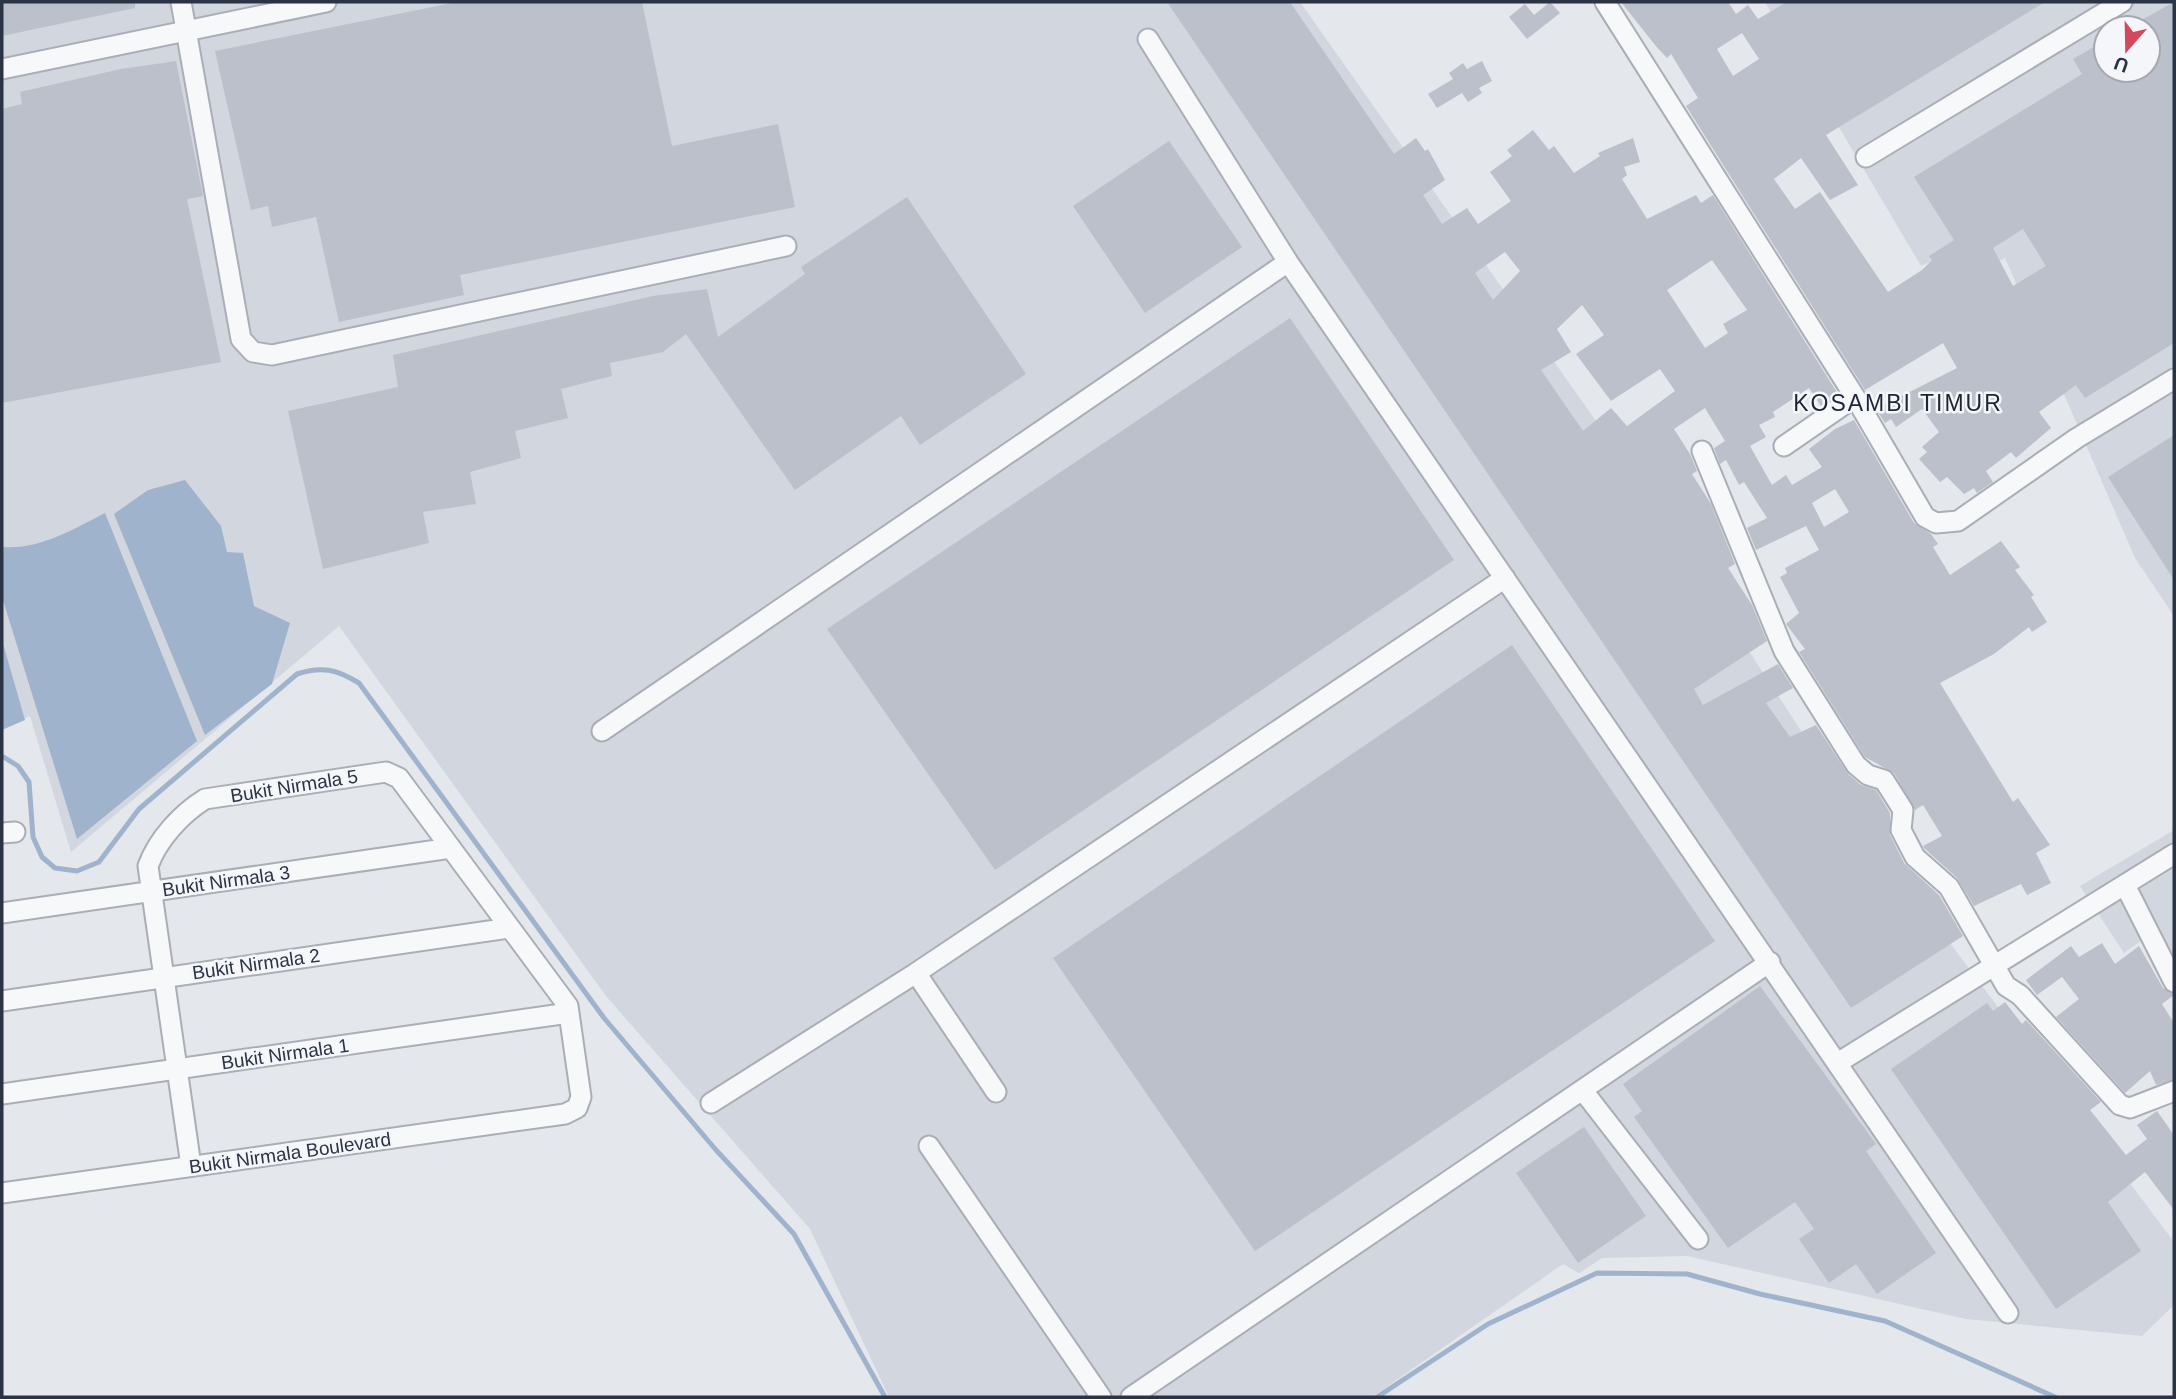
<svg xmlns="http://www.w3.org/2000/svg" width="2176" height="1399" font-family="Helvetica,sans-serif">
	<style>
		.built { fill: #d2d6de; fill-rule: evenodd }
		.water { fill: #9fb4cc }
		.lines { fill: none; stroke-linecap: round; stroke-linejoin: round }
		.stream { stroke: #9fb4cc; stroke-width: 5 }
		.building { fill: #bbc0ca; fill-rule: evenodd }
		.minor-casing { stroke: #a9aeb7; stroke-width: 23 }
		.minor { stroke: #f7f8fa; stroke-width: 19 }
		.labels { text-anchor: middle; dominant-baseline: central; stroke-width: 5; stroke-linejoin: round; paint-order: stroke }
		.street-label { font-size: 19px; fill: #2b3445; stroke: #f4f6f9 }
		.quarter-label { font-size: 23px; letter-spacing: 2px; fill: #1d2536; stroke: #f4f6f9 }
	</style>
	<rect width="100%" height="100%" fill="#e4e7ec"/>
	<path class="built" d="M2,2h1298l325,460 247,377 302,403v63l-32,31 -176,-17 -279,-63 -85,2 -23,15 -16,-9 -191,133h-483l-79,-168 -204,-233 -267,-370 -268,226 -41,-136 -28,12z
		M1765,2h409v614l-39,-58 -130,-300 -32,15 -17,-23 -35,16zM2106,28h42v42h-42z
		M2174,830v160l-32,-50 -18,13 -44,-67z"/>
	<path class="water" d="M185,480l36,46 6,26 16,1 11,53 36,17 -18,61 -67,51 -91,-221 34,-24z
		M105,513l92,228 -120,98 -75,-242v-50c37,3 70,-17 103,-34z
		M2,640l23,80 -23,10z"/>
	<g class="lines">
		<path class="stream" d="M2,756l16,10 11,16 4,55 9,20 13,11 22,3 22,-9 40,-53 158,-135c25,-8 39,-5 62,9l245,335 112,132 78,84 91,163
			M1377,1397l111,-73 109,-51 90,1 73,20 125,27 170,76"/>
	</g>
	<path class="building" d="M2,2h133v6l-133,28z
		M457,2h185l30,144 106,-22 17,83 -335,68 4,20 -125,27 -23,-105 -44,10 -4,-21 -17,4 -36,-159z
		M1167,2h123l104,152 22,-16 9,13 3,-2 17,31 -22,15 19,29 25,-16 11,16 33,-23 -21,-29 22,-16 -5,-6 26,-20 16,20 5,-4 20,27 26,-17 -2,-3 35,-15 7,24 -16,5 3,8 -5,4 25,40 49,-24 5,8 12,-8 125,199 -17,12 -12,-18 -36,24 2,5 -16,8 7,12 -16,9 22,39 14,-10 6,10 30,-18 -13,-18 26,-20 19,-9 60,103 17,11 7,10 -5,3 17,28 51,-34 19,26 -5,3 19,25 -3,2 16,25 -15,10 -3,-5 -35,27 -54,29 73,119 5,-4 32,47 -14,8 15,30 -24,12 -6,-11 -47,22 -17,-28 -32,-29 -2,-3 19,-10 -19,-31 -8,5 -21,-37 -29,-16 -66,-105 6,-3 -19,-25 13,-11 -19,-36 7,-4 -2,-5 34,-18 -13,-24 -50,24 -9,-22 20,-10 -23,-36 -5,3 -13,-25 -6,4 -6,-16 11,-7 -20,-33 -31,21 16,25 7,17 -5,3 19,30 24,60 -7,4 24,37 15,36 -73,48 9,16 75,-41 15,24 -27,15 24,34 26,-12 32,49 13,11 15,5 14,23v22l14,28 35,32 24,41 -112,72zM1505,252l15,19 -27,29 -18,-27zM1712,260l35,50 -24,14 5,9 -23,15 -38,-58zM1582,305l22,30 -28,19 35,47 49,-32 15,22 -48,35 -16,-18 -28,23 -42,-61 30,-18 -14,-23zM1835,489l14,23 -25,15 -12,-24z
		M1550,2l10,11 -33,26 -18,-22 16,-13 9,11z
		M1621,2h107l8,12 12,-9 10,14 29,-17h258l-219,133 32,50 -28,15 -29,-42 -27,21 21,30 25,-17 68,100 34,-22 10,-10 -3,-4 25,-16 -40,-63 168,-103 -9,-15 33,-19v30h42v-42h-21l47,-26v341l-89,55 -9,-13 -37,27 12,16 -35,30 -5,-6 -25,19 7,11 -16,11 -3,-5 -10,6 -17,-17 -7,5 -21,-23 8,-7 -5,-5 17,-15 -17,-23 -26,18 -5,-8 -6,4 -9,-14 81,-41 -14,-25 -78,47 -179,-284 12,-8 -27,-44 -4,4 -12,-13zM1742,33l17,26 -26,17 -16,-27zM2023,229l23,37 -33,20 -20,-38z
		M176,61l27,135 -16,3 34,163 -219,41v-294l20,-5 -2,-12 101,-23z
		M1482,61l10,20 -13,7 3,5 -14,9 -6,-9 -25,15 -9,-14 25,-15 -4,-6 14,-10 4,6z
		M1169,141l73,106 -97,66 -72,-107z
		M907,197l119,177 -106,71 -19,-29 -106,74 -109,-156 -23,18 -53,11 2,13 -51,13 7,29 -53,13 6,27 -51,14 6,32 -53,8 6,31 -106,26 -35,-158 110,-24 -5,-32 260,-59 54,-7 11,48 87,-63 -4,-7z
		M1290,318l164,242 -459,310 -168,-241z
		M2174,435v145l-66,-103z
		M1512,645l203,296 -460,310 -202,-293z
		M2102,943l13,21 24,-18 24,42 11,7 -12,9 12,19v56l-18,6 -6,-14 -25,22 -69,-76 23,-18 -17,-22 -25,18 -11,-15 45,-34 8,11z
		M1760,986l116,158 -10,7 70,102 -59,41 -21,-30 -27,19 -30,-44 15,-10 -19,-27 -67,46 -94,-131 8,-6 -19,-27z
		M2005,1002l17,22 4,-4 75,82 -11,8 36,45 21,-16 -10,-14 20,-14 17,24v75l-29,-38 -37,30 33,49 -85,58 -165,-240 96,-66 6,8z
		M1584,1127l62,89 -68,47 -62,-90z"/>
	<g class="lines">
		<defs>
			<path id="minor" d="M181,2l60,337 12,13 19,3 514,-109
				M1605,2l250,395 70,120 11,6 22,-2 119,-83 97,-59
				M1148,39l140,223 720,1051
				M2,69l324,-67
				M1866,157l256,-155
				M1784,446l71,-49
				M1702,451l82,200 72,114 12,10 16,5 7,11 12,19 -2,20 14,27 34,30 57,99 14,9 100,110 10,3 44,-17
				M602,731l686,-469
				M2,833l13,-1
				M2125,885l49,97
				M2,913l449,-65
				M916,973l80,119
				M2,1001l508,-73
				M1839,1062l335,-208
				M1584,1092l114,147
				M2,1094l567,-81
				M711,1103l205,-130 589,-395
				M929,1146l172,251
				M2,1193l563,-79 12,-6 4,-11 -13,-91 -169,-228 -13,-6 -181,27c-24,15 -47,40 -57,67l43,300
				M1131,1397l639,-435"/>
		</defs>
		<use href="#minor" class="minor-casing"/>
		<use href="#minor" class="minor"/>
	</g>
	<g class="labels">
		<g class="street-label">
			<text transform="translate(294 786) rotate(-9)">Bukit Nirmala 5</text>
			<text transform="translate(226 881) rotate(-8)">Bukit Nirmala 3</text>
			<text transform="translate(256 964) rotate(-8)">Bukit Nirmala 2</text>
			<text transform="translate(285 1054) rotate(-8)">Bukit Nirmala 1</text>
			<text transform="translate(290 1153) rotate(-8)">Bukit Nirmala Boulevard</text>
		</g>
		<g class="quarter-label">
			<text x="1898" y="403">KOSAMBI TIMUR</text>
		</g>
	</g>
	<rect width="2176" height="1399" fill="none" stroke="#2b3445" stroke-width="7"/>
	<g transform="translate(2127 49) rotate(200)"><circle r="33" fill="#f4f6f9" stroke="#a4a8b1" stroke-width="2"/>
	<path d="M0-5L12 26L0 18L-12 26Z" fill="#d1495b"/>
	<text y="-10" font-size="19" font-weight="bold" text-anchor="middle" fill="#2b3445">U</text>
	</g>
</svg>
